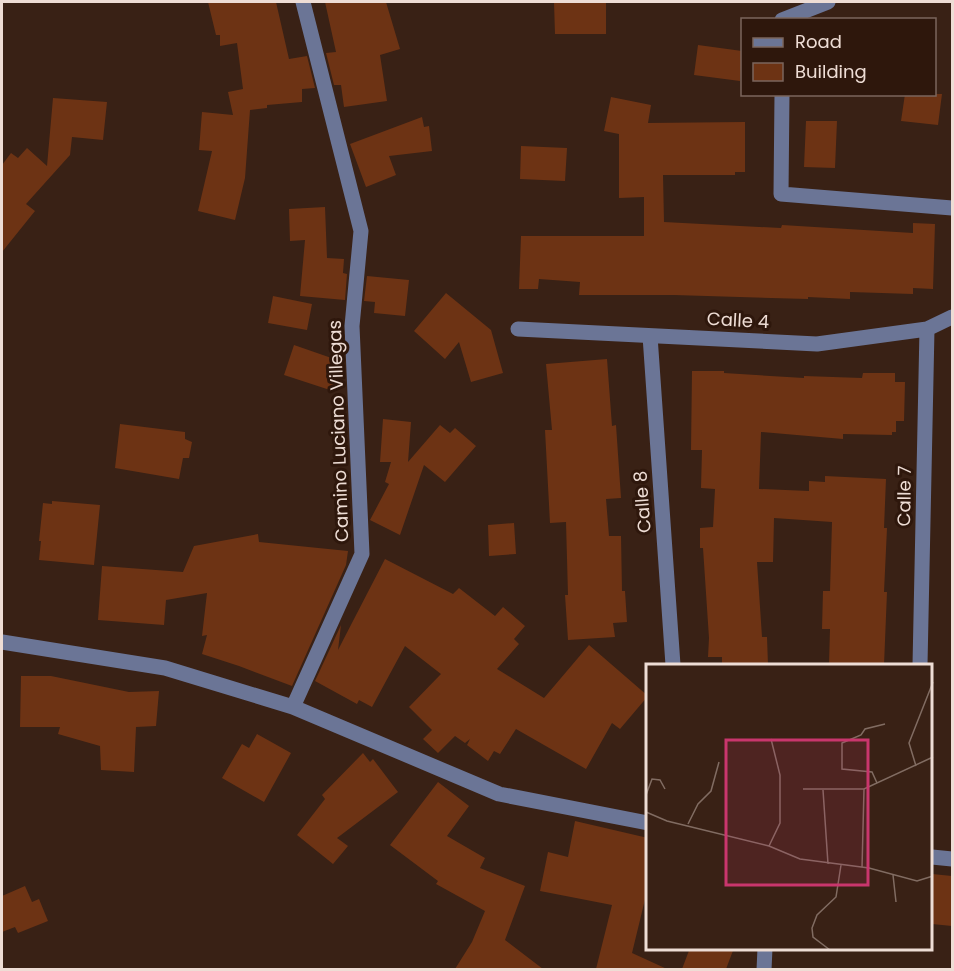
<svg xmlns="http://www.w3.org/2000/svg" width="954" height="971" font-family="Poppins,sans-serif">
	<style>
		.building { fill: #6d3314 }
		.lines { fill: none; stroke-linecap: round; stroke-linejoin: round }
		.minor { stroke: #6b7596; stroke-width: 15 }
		.labels { text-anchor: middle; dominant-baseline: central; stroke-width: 6; stroke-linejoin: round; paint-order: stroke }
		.street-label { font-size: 18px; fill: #eeddd5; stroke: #2e170c }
		.inset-road { fill: none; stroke: #816c62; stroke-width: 1.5 }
		.view { fill: #c9366d; fill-opacity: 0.15; stroke: #c9366d; stroke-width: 3 }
		.inset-edge { fill: none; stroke: #eeddd5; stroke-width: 3 }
	</style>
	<rect width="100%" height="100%" fill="#392115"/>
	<path class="building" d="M208,2h68l13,57 18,-3 8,32 -13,1v13l-35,3v3l-17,2 -5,68 -10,42 -37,-9 14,-60 -13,-1 3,-38 31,3 -5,-23 15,-3 -6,-46 -17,3v-11h-4z
		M325,2h61l14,47 -20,6 7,46 -43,6 -3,-22h-7l-8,-32 10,-1z
		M554,2h52v32h-51z
		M698,45l44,6 -2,30 -46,-6z
		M905,94h37l-4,31 -37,-4z
		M611,97l40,8 -3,18 97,-1v50h-10v3h-72l1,47 117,6 1,-3 131,8v-10l22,1 -2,65 -20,-1v6l-63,-2v7l-42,-2v2l-134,-4h-95l1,-13 -41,-3 -1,10h-19l2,-53h123v-39l-25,1v-64l-15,-3z
		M53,98l54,4 -4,38 -31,-3 -2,18 -44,49 9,7 -33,41v-87l9,-12 7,5 9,-10 20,18z
		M422,117l2,10 5,-1 3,25 -43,5 7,19 -30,12 -16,-43z
		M806,121h31l-2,47 -31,-1z
		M521,146l46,2 -2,33 -45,-2z
		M325,207l2,51 17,1 -1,14 4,1 -2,26 -45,-4 5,-56 -15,1 -1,-32z
		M367,276l42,4 -4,36 -31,-3 1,-11 -11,-1z
		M446,293l45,37 12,43 -32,9 -12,-40 -14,17 -31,-28z
		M273,296l39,8 -5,26 -39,-7z
		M294,345l49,17 -10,29 -49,-16z
		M607,359l5,67 4,-1 5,73 -15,1 3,37h12l1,55h3l2,31 -14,1 2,14 -47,3 -3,-45h3l-2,-73 -16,1 -5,-93h7l-6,-66z
		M692,371h32v2l80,5v-2l58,2 1,-5h32v9h10l-1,39h-8v11h-4v3l-49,-1v5l-82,-7 -2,57 50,2v-10l16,1v-6l61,3 -2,49h3l-3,64h3l-3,73h-55l1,-36h-8l1,-38h7l2,-69 -58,-4 -1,44h-16l5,75h5l1,28h-46v-8h-14l1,-19 -6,-90h-3v-20l13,-1 2,-38 -14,-1 1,-38h-11z
		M383,419l28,3 -3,40 32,-37 10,8 5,-5 21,18 -31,36 -21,-17 -24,70 -30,-15 19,-36 -4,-2 6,-20h-11z
		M120,424l65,8v7l7,3 -3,16h-6l-4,21 -64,-11z
		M52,501l48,4 -6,60 -55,-5 2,-19h-2l4,-38 9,1z
		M514,523l2,31 -27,2 -1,-31z
		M258,534l1,8 89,9 -2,14 -54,121 -53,-20 -37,-12 5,-19 -5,1 5,-43 -41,7 -2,25 -66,-5 4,-54 81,6 11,-26z
		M385,559l68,35 6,-6 36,28 8,-9 22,19 -11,13 5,5 -22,25 47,29 45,-53 59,51 -28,33 -8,-6 -26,46 -70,-40 -16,25 -6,-3 -6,10 -21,-16 3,-6 -5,4 -10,-7 -17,17 -15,-14 9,-9 -23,-23 32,-33 -36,-28 -33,61 -13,-7 -2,4 -42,-23 26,-56 -3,25z
		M21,676h30l78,16 30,-1 -3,35 -20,1 -2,45 -33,-2 -1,-24 -42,-12 2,-7h-40z
		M257,734l34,19 -27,49 -42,-24 20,-34 7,4z
		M363,753l7,9 3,-3 25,33 -61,46 11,8 -15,18 -36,-29 28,-36 -3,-4z
		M438,782l31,24 -22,30 38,22 -5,10 45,18 -20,54 38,29h-88l17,-27 13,-31 -49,-27 2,-3 -48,-36z
		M575,821l73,17v49l-16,66 35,16h-71l16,-64 -72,-14 8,-39 20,5z
		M932,874l20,2v50l-20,-2z
		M25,886l7,16 7,-3 9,22 -30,12 -3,-6 -13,5v-36z
		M690,948h44l-8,21h-44z"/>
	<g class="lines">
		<path class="minor" d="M782,20l46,-18
			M782,94l-1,100 171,14
			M518,329l299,15 110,-15 25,-12
			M650,336l23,329
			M2,642l163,26 128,39 206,87 149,29
			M920,665l7,-336
			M293,707l69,-153 -10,-228 9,-95 -58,-229
			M932,857l20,2
			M764,970l1,-22"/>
	</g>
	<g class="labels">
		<g class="street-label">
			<text transform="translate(738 320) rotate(3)">Calle 4</text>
			<text transform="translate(338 431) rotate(-92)">Camino Luciano Villegas</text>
			<text transform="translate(904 496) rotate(-89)">Calle 7</text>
			<text transform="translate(642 502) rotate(-94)">Calle 8</text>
		</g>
	</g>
	<g transform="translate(646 664)">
		<rect width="286" height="286" fill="#392115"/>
		<path class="inset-road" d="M270,102l-7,-23 24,-61M231,119l-5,-11 -30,-3v-26l19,-8 4,-6 20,-5M157,125h61l69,-32M177,126l5,74M0,131l6,-16 8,1 5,9M0,148l21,9 102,25 31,13 69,9 48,13 16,-5M42,160l10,-20 13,-13 8,-29M123,182l11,-23v-48l-9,-36M216,204l2,-79M247,211l3,27M184,286l-17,-13 -1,-9 5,-13 19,-18 5,-32"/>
		<path class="view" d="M80,76h142v145h-142z"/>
		<rect width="286" height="286" class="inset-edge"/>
	</g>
	<rect width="954" height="971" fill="none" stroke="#eeddd5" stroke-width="6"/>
	<rect x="741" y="18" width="195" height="78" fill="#2e170c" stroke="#7b665c" stroke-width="1.5"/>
	<rect x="753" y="38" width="30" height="9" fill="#6b7596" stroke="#7b665c" stroke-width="1.5"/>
	<text x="795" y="48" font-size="18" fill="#eeddd5">Road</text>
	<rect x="753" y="63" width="30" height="18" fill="#6d3314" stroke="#7b665c" stroke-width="1.5"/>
	<text x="795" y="78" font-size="18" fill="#eeddd5">Building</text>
</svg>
